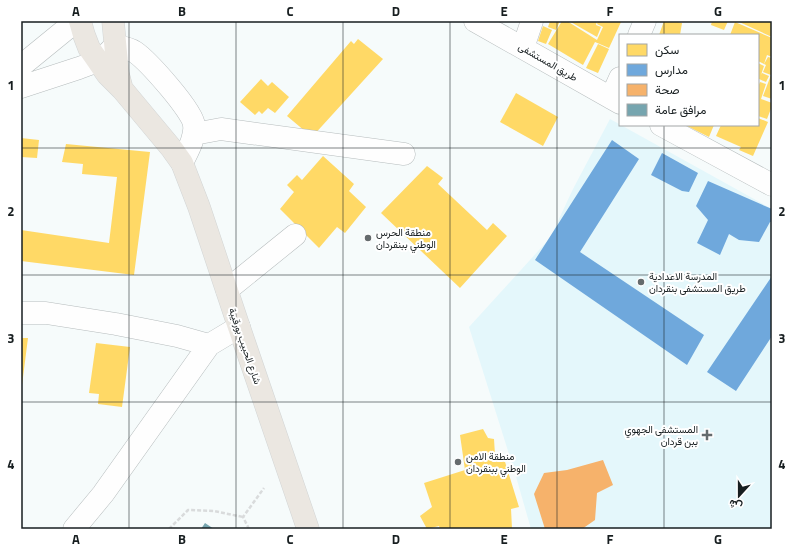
<svg xmlns="http://www.w3.org/2000/svg" width="793" height="550" font-family="'Titillium Web',Vazirmatn,sans-serif">
	<style>
		.built { fill: #e4f7fb }
		.homes { fill: #ffd966 }
		.schools { fill: #6fa8dc }
		.health { fill: #f6b26b }
		.public { fill: #76a5af }
		.lines { fill: none; stroke-linecap: round; stroke-linejoin: round }
		.minor-casing { stroke: #b6bcbd; stroke-width: 23 }
		.major-casing { stroke: #d2d5d5; stroke-width: 23 }
		.path { stroke: #d9dbdc; stroke-width: 2.5; stroke-dasharray: 4 2; stroke-linecap: butt }
		.minor { stroke: #fefefe; stroke-width: 22 }
		.major { stroke: #ebe7e1; stroke-width: 22 }
		.grid { fill: none; stroke: #171e20; stroke-width: 1; stroke-opacity: 0.55 }
		.poi-dot { fill: #656b6d; stroke: #fff; stroke-width: 1.5 }
		.labels { text-anchor: middle; dominant-baseline: central; stroke-width: 4; stroke-linejoin: round; paint-order: stroke }
		.street-label { font-size: 10px; fill: #171e20; stroke: #fff }
		.poi-label { font-size: 10px; fill: #171e20; stroke: #fff; text-anchor: start }
		.neatline { fill: none; stroke: #171e20; stroke-width: 1.5 }
		.grid-label { font-size: 13px; text-anchor: middle; font-weight: bold; fill: #171e20 }
	</style>
	<rect width="100%" height="100%" fill="#f6fbfb"/>
	<path class="built" d="M610,119l162,90v320h-241l-16,-56 -46,-146 81,-89 23,-49z"/>
	<path class="homes" d="M550,21h10l-4,9 -8,-3z
		M562,21h5l30,19 6,-13 -6,-3 1,-3h21l2,1 -12,26 -14,-6 -12,23 -35,-21z
		M569,21h28l-1,4 5,2 -4,10z
		M664,21h10l8,2 -2,12h-21z
		M712,21h16l-4,9 -13,-5z
		M737,21h35v16z
		M735,22l37,16v19l-5,-2 -3,9 -6,-3v-26h-28z
		M543,26l9,4 -6,14 -8,-3z
		M358,39l25,20 -71,78 -25,-21 64,-75 3,3z
		M598,44l11,5 -11,24 -12,-5z
		M768,57l4,1v41l-9,-3 8,-21 -8,-3 3,-7 -2,-1z
		M758,63l6,3 -3,9 1,-2 7,3 -3,6 -7,-3 -1,3z
		M261,79l7,7 4,-4 17,15 -14,16 -7,-5 -6,6 -3,-3 -4,4 -15,-13z
		M760,82l6,2 -5,15 11,4v3l-5,13 -9,-3v-29z
		M516,93l42,24 -15,29 -43,-24z
		M758,118l10,4 -15,34 -14,-6 2,-3 -25,-11 5,-11h37z
		M685,125h29l-5,12z
		M21,138l18,2 -2,18 -16,-1z
		M66,144l84,8 -16,123 -113,-14v-31l88,13 8,-66 -35,-3 1,-10 -21,-2z
		M323,156l31,28 -5,7 17,16 -21,26 -8,-6 -18,21 -39,-39 14,-17 -7,-7 10,-10 5,5z
		M427,166l16,12 -5,6 49,46 6,-7 14,13 -47,52 -79,-75z
		M21,338h7l-6,47h-1z
		M96,343l34,4 -8,60 -24,-3 1,-10 -10,-1z
		M483,429l5,9 6,1 1,16 7,-3 17,55 -8,2 1,19 -72,1 -1,-3 -12,3 -7,-13 12,-9 -8,-24 41,-13 -5,-35z"/>
	<path class="schools" d="M612,140l27,19 -59,93 124,83 -17,30 -152,-105z
		M662,153l36,20 -9,19 -7,-1 -31,-16z
		M708,181l64,28v13h-2l-11,20 -20,-2 -10,-6 -9,21 -23,-12 11,-23 -12,-14z
		M772,276v60l-36,55 -29,-19z"/>
	<path class="health" d="M603,460l10,25 -16,8 -2,27 -13,9h-37l-11,-35 10,-21 23,-3z"/>
	<path class="public" d="M205,523l9,6h-13z"/>
	<g class="lines">
		<defs>
			<path id="minor" d="M475,21l145,82
				M639,35l6,-14
				M523,48l9,-27
				M21,66l49,-40 9,-5
				M21,87l58,-19 19,-7 6,-4 11,-11c7,1 14,2 20,6 13,9 58,59 59,73 2,13 -7,27 -12,38
				M611,98l9,-20
				M661,125l111,60
				M194,134l27,-5 183,25
				M227,290l68,-55
				M21,313h25l70,11 61,12 32,9 30,-18
				M74,529l29,-35 106,-149"/>
			<path id="major" d="M80,21l4,14 5,13 18,26 15,15 50,60 10,14 17,44 40,120 69,202
				M113,21l5,53 4,15"/>
		</defs>
		<use href="#minor" class="minor-casing"/>
		<use href="#major" class="major-casing"/>
		<path class="path" d="M169,529l19,-19 26,1 29,6
			M249,529l-6,-12 21,-29"/>
		<use href="#minor" class="minor"/>
		<use href="#major" class="major"/>
	</g>
	<path class="grid" d="M129,21v508M236,21v508M343,21v508M450,21v508M557,21v508M664,21v14M664,125v404M21,148h751M21,275h751M21,402h751"/>
	<g class="poi-dot">
		<circle cx="368" cy="238" r="4"/>
		<circle cx="641" cy="282" r="4"/>
		<path d="M705 429h4v4h4v4h-4v4h-4v-4h-4v-4h4z"/>
		<circle cx="458" cy="462" r="4"/>
	</g>
	<g class="labels">
		<g class="street-label">
			<text transform="translate(548 62) rotate(30)">طريق المستشفى</text>
			<text transform="translate(245 346) rotate(71)">شارع الحبيب بورقيبة</text>
		</g>
		<g class="poi-label">
			<text x="376" y="232">منطقة الحرس<tspan x="376" dy="12">الوطني ببنقردان</tspan></text>
			<text x="649" y="276">المدرسة الاعدادية<tspan x="649" dy="12">طريق المستشفى بنقردان</tspan></text>
			<text x="698" y="429" text-anchor="end">المستشفى الجهوي<tspan x="698" dy="12">ببن قردان</tspan></text>
			<text x="466" y="456">منطقة الامن<tspan x="466" dy="12">الوطني ببنقردان</tspan></text>
		</g>
	</g>
	<rect width="793" height="550" fill="none" stroke="#ffffff" stroke-width="44"/>
	<rect x="619" y="34" width="140" height="92" fill="#ffffff" stroke="#a2a5a6"/>
	<rect x="627" y="44" width="20" height="12" fill="#ffd966" stroke="#a2a5a6"/>
	<text x="655" y="54" font-size="12" fill="#171e20">سكن</text>
	<rect x="627" y="64" width="20" height="12" fill="#6fa8dc" stroke="#a2a5a6"/>
	<text x="655" y="74" font-size="12" fill="#171e20">مدارس</text>
	<rect x="627" y="84" width="20" height="12" fill="#f6b26b" stroke="#a2a5a6"/>
	<text x="655" y="94" font-size="12" fill="#171e20">صحة</text>
	<rect x="627" y="104" width="20" height="12" fill="#76a5af" stroke="#a2a5a6"/>
	<text x="655" y="114" font-size="12" fill="#171e20">مرافق عامة</text>
	<g transform="translate(739 496) rotate(201)" stroke="#ffffff" stroke-width="3" paint-order="stroke">
	<path d="M0-3L7 15L0 10L-7 15Z" fill="#171e20"/>
	<text y="-6" font-size="11" font-weight="bold" text-anchor="middle" fill="#171e20">ش</text>
	</g>
	<rect x="22" y="22" width="749" height="506" class="neatline"/>
	<g class="grid-label">
		<text x="76" y="16">A</text>
		<text x="182" y="16">B</text>
		<text x="290" y="16">C</text>
		<text x="396" y="16">D</text>
		<text x="504" y="16">E</text>
		<text x="610" y="16">F</text>
		<text x="718" y="16">G</text>
		<text x="11" y="90">1</text>
		<text x="782" y="90">1</text>
		<text x="11" y="216">2</text>
		<text x="782" y="216">2</text>
		<text x="11" y="343">3</text>
		<text x="782" y="343">3</text>
		<text x="11" y="469">4</text>
		<text x="782" y="469">4</text>
		<text x="76" y="544">A</text>
		<text x="182" y="544">B</text>
		<text x="290" y="544">C</text>
		<text x="396" y="544">D</text>
		<text x="504" y="544">E</text>
		<text x="610" y="544">F</text>
		<text x="718" y="544">G</text>
	</g>
</svg>
